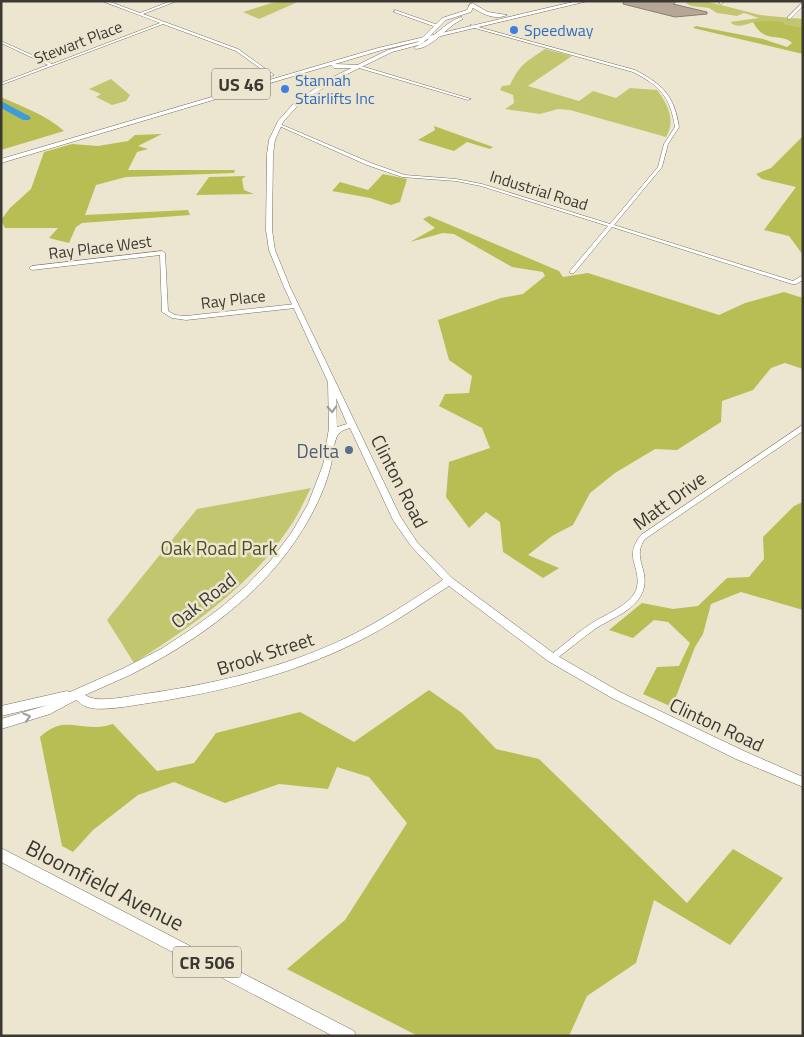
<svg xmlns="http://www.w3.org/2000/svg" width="804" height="1037" font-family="'Titillium Web',sans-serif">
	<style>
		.green { fill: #c2c76f }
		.forest { fill: #b8bd54 }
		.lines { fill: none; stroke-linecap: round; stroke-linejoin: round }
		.river { fill: #3f9bdb; fill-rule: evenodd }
		.building { fill: #b5a696; stroke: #8c7d6f }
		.minor-casing { stroke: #76715f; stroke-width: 1 }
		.tertiary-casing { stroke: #76715f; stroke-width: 1 }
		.primary-casing { stroke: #76715f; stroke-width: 1 }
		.trunk-casing { stroke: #76715f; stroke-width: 1 }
		.minor { fill: #fff; fill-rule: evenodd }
		.tertiary { fill: #fff; fill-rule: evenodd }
		.primary { fill: #fff; fill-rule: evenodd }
		.trunk { fill: #fff; fill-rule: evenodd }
		.oneway { stroke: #9d9c98 }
		.shop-dot { fill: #3f7fe0; stroke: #ece6d1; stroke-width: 2 }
		.service-dot { fill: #5c6f8a; stroke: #ece6d1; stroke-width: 2 }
		.labels { text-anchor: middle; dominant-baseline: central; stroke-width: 5; stroke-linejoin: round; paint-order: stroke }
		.far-shop-label { font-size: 16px; fill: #366cbe; stroke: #ece6d1; text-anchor: start }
		.far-street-label { font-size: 16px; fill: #3b3931; stroke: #ece6d1 }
		.shield { fill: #ece6d1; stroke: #706d61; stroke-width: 1 }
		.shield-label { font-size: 18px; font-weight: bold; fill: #3b3931 }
		.service-label { font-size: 19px; fill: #4e5e75; stroke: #ece6d1; text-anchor: end }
		.street-label { font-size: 19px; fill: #3b3931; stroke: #ece6d1 }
		.park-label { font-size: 19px; fill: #4c4e22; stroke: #ece6d1 }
		.near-street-label { font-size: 22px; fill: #3b3931; stroke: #ece6d1 }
	</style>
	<rect width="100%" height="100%" fill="#ece6d1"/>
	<path class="green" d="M278,1h22l-41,18 -16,-7z
		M692,1h13l55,14 43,4v7c-15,5 -32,-5 -47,-4 -10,1 -17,8 -26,0l29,-4 -15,-5 -7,3 -20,-3 -8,-5 -17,-2 -7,-3z
		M545,49l27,7 -44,30 51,15 14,-10 23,7 14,-10 27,2c11,14 19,31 9,47l-96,-27 -12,-1 -18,5 -35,-5 9,-6 -1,-8 -13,-5 2,-4 8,-1c10,-21 16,-23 35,-36z
		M111,79l19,16 -4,6 -14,4 -16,-8 5,-3 -12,-5z
		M311,488c-7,13 -13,28 -22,40 -39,59 -97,98 -155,135l-27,-43 90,-111z"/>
	<path class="forest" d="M773,21l10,1 2,3 14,2 4,-1v28l-110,-26 3,-2 67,13 24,8 5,-4c-11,-11 -27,2 -39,-21z
		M1,97c22,10 45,18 63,34l-63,19z
		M434,126l59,21 -3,2 -23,-7 -13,9 -36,-11 17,-10z
		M162,134l-24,12 10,3 -11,3 -9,18h107l-1,3 -108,4 -30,8 -11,30 103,-5 2,5 -108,8 -6,4 -7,16 -20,-5 9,-10h-53l-4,-8 9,-12 21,-19 13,-37 28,-8 26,2 30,-5 7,-6z
		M803,136v119l-14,-19 -25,-6 32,-43 -34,-8 -6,-5 15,-6z
		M383,174l24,5 -7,23 -9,3 -21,-7 -38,-7 8,-9 28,8z
		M246,176l-4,3 2,11 10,4 -58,1 13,-18z
		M429,216l130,55 4,6 25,-4 131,42 26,-12 39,-11 19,6v71l-18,-6 -14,5 -18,22 -31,11 -1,21 -44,28 -22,-1 -40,24 -25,20 -17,32 -21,11 -24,19 31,13 -16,10 -40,-26 -3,-30 -14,-10 -17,16 -23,-31 3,-35 41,-14 -8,-20 -43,-22 6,-12 24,-1 3,-17 -23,-16 -11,-40 63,-22 22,-4 22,-18 -2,-4 -31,-5 -58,-33 -11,-1 -33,9 25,-14 -12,-9z
		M803,502v108l-62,-18 -30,12 -8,30 -8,13 -23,60 -29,-13 14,-27 22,-1 11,-23 -22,-21 -14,-2 -21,18 -24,-8 33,-27 31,6 25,-3 29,-28 22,-1 15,-18 -1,-22 31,-31z
		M429,690l33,23 34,36 43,10 148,144 46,-54 50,29 -53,67 -76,-45 -18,63 -49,33 -18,40h-151l-131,-67 58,-49 62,-97 -38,-46 -32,-10 -9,22 -49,-5 -54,19 -51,-21 -36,13 -45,35 -20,22 -11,-6 -22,-109c22,-20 33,-9 57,-10 6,0 11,-2 16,-3l44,47 37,-8 22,-30 84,-21 54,30z"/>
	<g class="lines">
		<path class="river" d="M1,101l28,15 2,2 -2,2h-6l-22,-12z"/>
	</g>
	<path class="building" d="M624,1h53l-4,3 34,8v2l-32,3 -52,-13z"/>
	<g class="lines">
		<defs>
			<path id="minor" d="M102,1h6l32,12 31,-12h6l-34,13 95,35 36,26 -3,1 -35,-25 -73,-27 -162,61v-2l47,-18 -47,-22v-2l51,23 108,-41z
				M721,1h4l-4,3 -2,-1z
				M802,3h1v3l-13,13h-2v-2z
				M395,10l43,15 1,1 -3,1 -42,-15z
				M471,25l164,45c28,15 39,25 44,57l-11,17 -6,23 -48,58 179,56 10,-6v5l-7,4h-4l-180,-57 -38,46h-4v-2l38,-45 -127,-40 -25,-5 -54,-4 -35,-12 -90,-40 3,-1 91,39 34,12 51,4 26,5 128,40 48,-57 6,-23 11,-17c-5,-31 -15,-41 -42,-55l-162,-45z
				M359,66h2l110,33 -3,1 -109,-32z
				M162,251l3,2 3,58 7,4 11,1 109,-12 3,2 -3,2 -109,12 -14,-2 -10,-6 -2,-57 -128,15 -3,-2 3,-2z
				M801,426h2v5l-158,108c-13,17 3,30 -1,48 -5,23 -33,31 -49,42 -14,10 -27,21 -40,31l-3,1 -3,-1 -1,-2 1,-2c14,-10 26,-22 40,-31 14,-10 44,-20 48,-38 4,-21 -14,-30 4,-52z"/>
			<path id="tertiary" d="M470,4l4,1 -3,7 -25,8 -24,24 -30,8 -55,27 -37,24 -17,19 -8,18 -2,14 -1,76 3,20 15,37 110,229 17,26 35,36 104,77 64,37 124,59 59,26v10l-67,-28 -124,-61 -64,-37 -99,-75c-31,20 -61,41 -94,57 -65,32 -135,49 -206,60 -15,2 -52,10 -64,3 -3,-1 -6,-4 -9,-6l-26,14 -49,15v-10l47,-14 -47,11v-10l66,-15 3,1 54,-24 37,-19 29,-19 29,-21 27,-23 25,-26 21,-28 16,-28 15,-39 6,-37 -1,-46 -44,-95 -15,-37 -3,-20 1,-76 2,-14 9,-19 18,-20 37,-24 55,-27 30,-8 24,-24 25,-8zM336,398l11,26 -10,3zM350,428l43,92 18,26 32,34c-31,20 -62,41 -95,57 -64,31 -134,47 -204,57 -16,2 -46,10 -59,1 15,-7 30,-13 45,-20 64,-32 128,-77 168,-138 14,-21 27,-47 33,-72 2,-8 2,-18 5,-26 2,-7 7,-9 14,-11z
				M461,17l2,2c-17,7 -29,29 -48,30v-2c18,-7 28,-24 46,-30z"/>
			<path id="primary" d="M1,848l353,183 2,5h-23l-332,-174z"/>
			<path id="trunk" d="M577,1h11l-206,49 -47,14 25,1 2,1v2h-28l-3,-3 -330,98v-4l377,-111z
				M472,3l16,9 19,3c-13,6 -26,-2 -37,-9z"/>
		</defs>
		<use href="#minor" class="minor-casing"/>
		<use href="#tertiary" class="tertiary-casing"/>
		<use href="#primary" class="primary-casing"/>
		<use href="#trunk" class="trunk-casing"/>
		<use href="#minor" class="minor"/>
		<use href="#tertiary" class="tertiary"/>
		<use href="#primary" class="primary"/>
		<use href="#trunk" class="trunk"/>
	</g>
	<defs><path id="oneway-chevron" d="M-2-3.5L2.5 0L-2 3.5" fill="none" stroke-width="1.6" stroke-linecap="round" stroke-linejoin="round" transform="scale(1.25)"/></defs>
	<g class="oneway">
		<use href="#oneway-chevron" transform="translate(332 409) rotate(87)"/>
		<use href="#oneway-chevron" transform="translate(27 717) rotate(-17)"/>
	</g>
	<g class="shop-dot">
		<circle cx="514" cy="30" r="5"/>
		<circle cx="285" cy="89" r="5"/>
	</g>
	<circle class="service-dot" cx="349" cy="450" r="5"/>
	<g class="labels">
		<g class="far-shop-label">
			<text x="524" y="30">Speedway</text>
			<text x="295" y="80">Stannah<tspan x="295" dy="18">Stairlifts Inc</tspan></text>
		</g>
		<g class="far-street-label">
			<text transform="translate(78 42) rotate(-21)">Stewart Place</text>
			<text transform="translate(539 190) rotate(17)">Industrial Road</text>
			<text transform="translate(100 247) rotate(-7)">Ray Place West</text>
			<text transform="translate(233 299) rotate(-7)">Ray Place</text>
		</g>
		<g class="shield">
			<rect x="212" y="68.5" width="58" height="31" rx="4"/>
			<rect x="173" y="946.5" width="68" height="31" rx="4"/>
		</g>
		<g class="shield-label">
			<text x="241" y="84">US 46</text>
			<text x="207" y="962">CR 506</text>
		</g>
		<g class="service-label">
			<text x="339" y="450">Delta</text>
		</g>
		<g class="street-label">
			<text transform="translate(400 481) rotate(63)">Clinton Road</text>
			<text transform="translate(669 500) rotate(-36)">Matt Drive</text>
			<text transform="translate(203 600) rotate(-38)">Oak Road</text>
			<text transform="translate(265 653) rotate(-18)">Brook Street</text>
			<text transform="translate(717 724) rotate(25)">Clinton Road</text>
		</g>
		<g class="park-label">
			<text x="219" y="547">Oak Road Park</text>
		</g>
		<g class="near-street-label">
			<text transform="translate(105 885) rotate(27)">Bloomfield Avenue</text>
		</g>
	</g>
	<rect width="804" height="1037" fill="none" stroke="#3b3931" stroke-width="5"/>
</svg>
